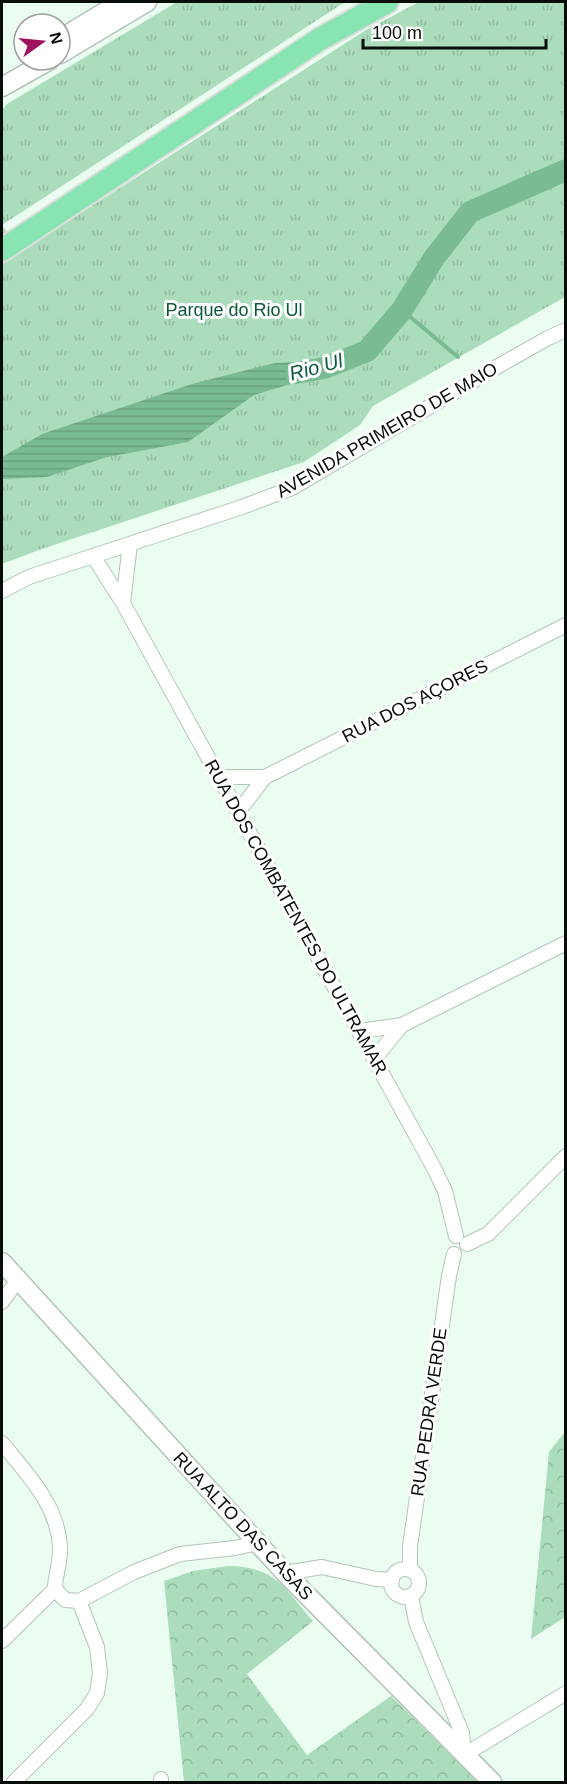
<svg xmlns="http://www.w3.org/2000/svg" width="567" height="1784" font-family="Arial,sans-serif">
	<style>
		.grass { fill: url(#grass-tufts) }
		.forest { fill: url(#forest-crowns) }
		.water { fill: url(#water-rules) }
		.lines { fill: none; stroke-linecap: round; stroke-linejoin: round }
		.stream { stroke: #7abb93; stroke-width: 4 }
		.river { stroke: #7abb93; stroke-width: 22 }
		.minor-casing { stroke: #b4c4b9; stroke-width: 16 }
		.secondary-casing { stroke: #b4c4b9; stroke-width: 21 }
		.trunk-casing { stroke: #dcdddd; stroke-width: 26 }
		.minor { stroke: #fff; stroke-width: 14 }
		.secondary { stroke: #fff; stroke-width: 18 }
		.trunk { stroke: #88e4b0; stroke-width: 22 }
		.labels { text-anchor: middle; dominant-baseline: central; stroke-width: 6; stroke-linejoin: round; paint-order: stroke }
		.park-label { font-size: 18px; fill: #085a34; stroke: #fff }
		.street-label { font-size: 18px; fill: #080d09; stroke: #fff }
		.water-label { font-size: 20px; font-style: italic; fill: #0b5b36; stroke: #fff }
	</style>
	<defs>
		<pattern id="grass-tufts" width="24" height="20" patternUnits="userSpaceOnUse" patternTransform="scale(1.5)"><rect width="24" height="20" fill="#abddbd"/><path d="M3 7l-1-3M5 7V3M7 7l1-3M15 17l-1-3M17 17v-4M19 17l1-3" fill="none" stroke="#92bca1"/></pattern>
		<pattern id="forest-crowns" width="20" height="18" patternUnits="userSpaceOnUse" patternTransform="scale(1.5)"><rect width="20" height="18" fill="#abddbd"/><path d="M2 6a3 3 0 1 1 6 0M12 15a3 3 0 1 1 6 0" fill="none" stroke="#92bca1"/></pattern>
		<pattern id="water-rules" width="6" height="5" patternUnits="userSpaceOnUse" patternTransform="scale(1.5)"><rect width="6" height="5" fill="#7abb93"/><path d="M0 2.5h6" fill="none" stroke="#68a07d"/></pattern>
	</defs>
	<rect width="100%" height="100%" fill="#ebfcf1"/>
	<path class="grass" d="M177,2h168l-343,223 18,27 346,-222 53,-28h146v295l-192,109 -13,19 -56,37 -265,88 -37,14v-300l9,-6 -9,-14v-134l5,-6z"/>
	<path class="forest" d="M565,1432v185l-34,22 18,-187z
		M228,1566c49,1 55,21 85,55l-66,53 60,81 84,-59 87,86h-294l-20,-201 29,-10z"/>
	<path class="water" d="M317,361l7,7 -17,11 -53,16 -66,47 -81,15 -60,20 -45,2v-22l40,-23 150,-50 83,-21z"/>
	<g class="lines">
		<path class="stream" d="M402,310l56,47"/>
		<path class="river" d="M296,373l28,-5 43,-17 35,-41 32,-52 36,-46 96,-42"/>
		<defs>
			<path id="minor" d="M93,556l30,47 311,565 11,23 11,45
				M2,591l27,-14 213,-70 50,-19 208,-123 48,-27 18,-8
				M123,603l7,-59
				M219,777h46
				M238,812l27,-35 301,-152
				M360,1031l42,-6 164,-82
				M374,1059l28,-34
				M467,1244l21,-10 78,-78
				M2,1302l16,-22
				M2,1443c25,31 56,62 58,104 1,14 -5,28 -5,42l10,11 14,1 55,-29 46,-18 55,-6 22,-5
				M391 1583a14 14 0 1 1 28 0a14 14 0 1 1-28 0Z
				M410,1570v-24l39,-270 5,-22
				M285,1573l37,-6 54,12 16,1
				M411,1596l5,26 46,111 2,22 102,-62
				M2,1641l53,-52
				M14,1782l73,-73 10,-16 3,-20 -3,-26 -18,-46
				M161,1782v-3"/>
			<path id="secondary" d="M60,39l61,-37
				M60,54l87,-52
				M2,87l48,-27
				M2,1262l283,311 207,209"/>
			<path id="trunk" d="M2,250l318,-211 67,-37"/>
		</defs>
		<use href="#minor" class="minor-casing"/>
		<use href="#secondary" class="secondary-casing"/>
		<use href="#trunk" class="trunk-casing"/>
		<use href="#minor" class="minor"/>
		<use href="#secondary" class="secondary"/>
		<use href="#trunk" class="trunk"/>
	</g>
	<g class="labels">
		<g class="park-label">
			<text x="234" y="310">Parque do Rio Ul</text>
		</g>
		<g class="street-label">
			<text transform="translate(387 430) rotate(-30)">AVENIDA PRIMEIRO DE MAIO</text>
			<text transform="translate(415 701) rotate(-27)">RUA DOS AÇORES</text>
			<text transform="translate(296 917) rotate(61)">RUA DOS COMBATENTES DO ULTRAMAR</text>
			<text transform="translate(429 1412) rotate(-82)">RUA PEDRA VERDE</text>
			<text transform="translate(243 1526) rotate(47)">RUA ALTO DAS CASAS</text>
		</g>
		<g class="water-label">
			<text transform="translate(316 367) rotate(-15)">Rio Ul</text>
		</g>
	</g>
	<rect width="567" height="1784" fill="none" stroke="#080d09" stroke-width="6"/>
	<g transform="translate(42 42) rotate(75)"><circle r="28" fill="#ffffff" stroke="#9c9e9d" stroke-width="1.5"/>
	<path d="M0-4.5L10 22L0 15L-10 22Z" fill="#9e1360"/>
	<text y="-9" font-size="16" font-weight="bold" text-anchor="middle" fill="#080d09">N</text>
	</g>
	<path d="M363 39v9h183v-9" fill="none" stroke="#080d09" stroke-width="3"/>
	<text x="372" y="39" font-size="18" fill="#080d09" stroke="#ffffff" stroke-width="4.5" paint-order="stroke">100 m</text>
</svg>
